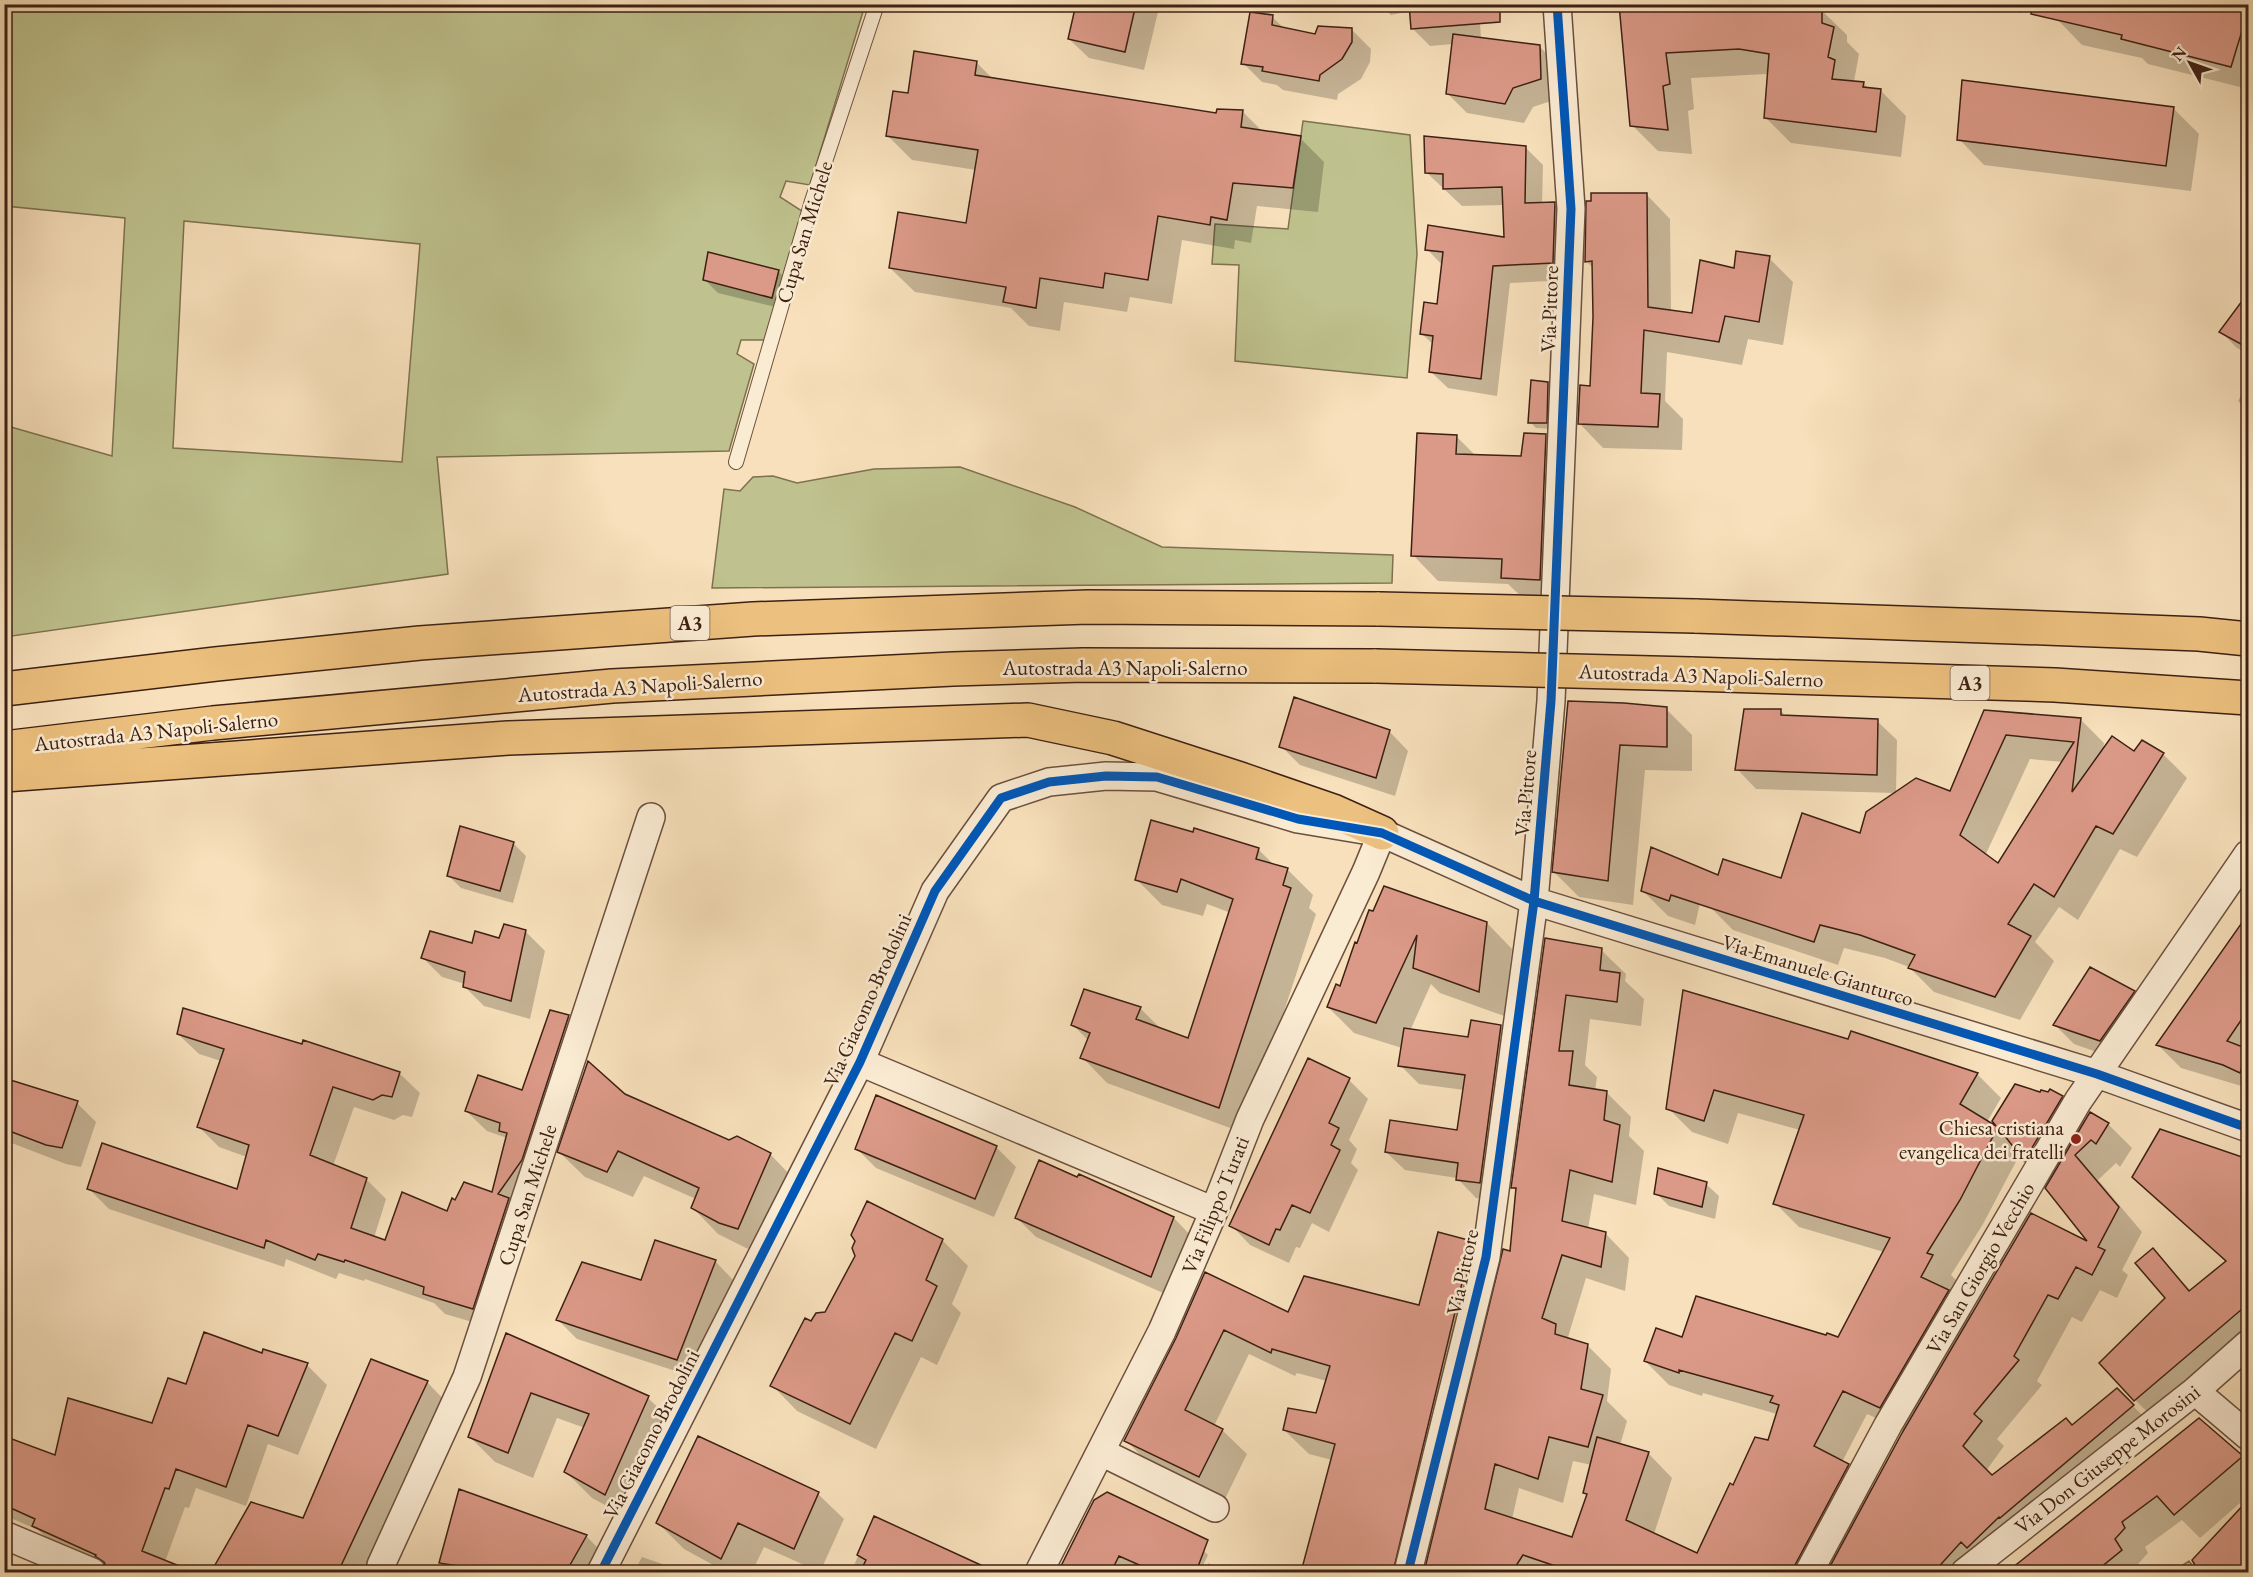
<svg xmlns="http://www.w3.org/2000/svg" width="2253" height="1577" font-family="'EB Garamond',serif">
	<style>
		.green { fill: #bfc28e; stroke: #7e7150; stroke-width: 1.5; fill-rule: evenodd }
		.shadow { fill: #0003; fill-rule: evenodd }
		.building { fill: #db9987; stroke: #3e2013; stroke-width: 1.5; fill-rule: evenodd }
		.lines { fill: none; stroke-linecap: round; stroke-linejoin: round }
		.service-casing { stroke: #6c503d; stroke-width: 16 }
		.minor-casing { stroke: #6c503d; stroke-width: 30 }
		.motorway-casing { stroke: #3e2013; stroke-width: 36 }
		.service { stroke: #faebd3; stroke-width: 14 }
		.minor { stroke: #faebd3; stroke-width: 27 }
		.motorway { stroke: #ecc07e; stroke-width: 33 }
		.motorway-bridge-casing { stroke: #3e2013; stroke-width: 36; stroke-linecap: butt }
		.motorway-bridge { stroke: #ecc07e; stroke-width: 33 }
		.cycleway-casing { stroke: #faebd3; stroke-width: 13 }
		.cycleway { stroke: #0057b8; stroke-width: 9 }
		.poi-dot { fill: #8f2418; stroke: #faebd3; stroke-width: 2 }
		.labels { text-anchor: middle; dominant-baseline: central; stroke-width: 5; stroke-linejoin: round; paint-order: stroke }
		.shield { fill: #faebd3; stroke: #765d4d; stroke-width: 1.5 }
		.shield-label { font-size: 20px; font-weight: bold; fill: #3e2013 }
		.street-label { font-size: 21px; fill: #3e2013; stroke: #faebd3 }
		.poi-label { font-size: 21px; fill: #3e2013; stroke: #faebd3; text-anchor: end }
	</style>
	<rect width="100%" height="100%" fill="#f7e0bb"/>
	<filter id="stains"><feTurbulence type="fractalNoise" baseFrequency=".00333" numOctaves="4"/><feColorMatrix values="0 0 0 0 .2 0 0 0 0 .09 0 0 0 0 .02 0 0 0 .5 -.17"/></filter>
	<radialGradient id="worn" r=".72"><stop offset=".6" stop-color="#630" stop-opacity="0"/><stop offset="1" stop-color="#630" stop-opacity=".3"/></radialGradient>
	<path class="green" d="M62,4l803,1 -55,180 -24,-4 -6,16 22,14 -37,129h-24l-4,14 17,10 -25,87 -292,6 11,117 -443,63 -1,-212 108,31 13,-238 -120,-12v-201h38l18,3zM184,221l236,23 -18,218 -229,-14z
		M1303,121l107,14 7,119 -10,124 -172,-17 4,-96 -27,-1 3,-40 73,5z
		M960,467l115,40 87,40 231,8 -1,28 -680,5 12,-99 16,2 13,-14 20,-1 24,7 77,-14z
		M2189,1561l8,11h-25z"/>
	<path class="shadow" d="M4,4h21l-2,4z
		M1077,4h83l-16,66 -55,-12 -20,-19z
		M1380,4h99l2,35 58,7 20,20 1,32 -27,9 -9,16 -57,-10 -19,-19 5,-50 -23,2 -17,-17 -2,-18 -20,4z
		M1620,4l201,6 26,25v7l12,12 -5,27 9,2 6,6 12,2 25,25 -5,41 -110,-14 -26,-26 4,-42 -3,-1 -75,4 3,31 -6,2 4,43 -34,-3 -26,-26z
		M1987,4h36l-2,9z
		M2197,4h51v85l-100,-25 -6,-6 -60,-13 -25,-26z
		M1272,17l13,12 31,7 36,-6 19,19 -1,13 -9,17 -23,15 -1,6 -54,-10 -6,-5 -15,-3 -19,-19z
		M976,62l17,17 224,35 26,-2 20,20 37,6 24,24 -6,50 -61,-6 -6,37 -16,-3 -1,9 -52,-9 -10,64 -42,-7 -3,15 -63,-10 -4,29 -31,-5 -18,-18 -96,-16 -25,-24 77,-43 9,-55 -64,-10 -25,-25 22,-40z
		M2173,108l26,26 -8,57 -207,-26 -25,-26z
		M1526,148l17,17 -1,39h12l18,17 -2,59 -60,3 -13,113 -49,-8 -18,-17 4,-26 -12,-11 17,-29 4,-39 -16,-17 79,-10 -1,-34 -43,1 -36,-34z
		M1647,195l23,24 1,93 22,3 42,-46 34,-11 24,24 -10,63 -35,-6 -6,26 -75,-13 -2,49 18,18 -1,31 -79,-2 -23,-24 11,-36 4,-71 -1,-48 -8,-8z
		M710,254l69,18 12,12 -7,25 -66,-16 -13,-13z
		M2248,295v59l-11,-6 -16,-16z
		M2248,381v30l-10,-10z
		M1548,383l6,6 -2,40 -16,-1 -6,-6z
		M1456,436l20,20 46,2 23,-22 26,25 -6,144 -37,-2 -20,-19 -70,-3 -25,-26z
		M1570,702l96,7 26,26v36l-47,-1 -12,135 -54,-8 -25,-25z
		M1780,710l7,7 90,4 20,19 -1,53 -140,-4 -19,-20z
		M1985,711l95,8 24,24 -1,8 31,2 9,-11 20,12 24,24 -50,79 -17,-8 -42,71 -19,-13 -24,35 19,19 -34,59 -86,-28 -25,-25 -24,-9 -41,-10 -6,17 -105,-35 -24,-24 73,-26 79,-45 89,-42zM2030,759l33,3 -65,104 -13,-10z
		M1389,731l19,20 -13,45 -95,-31 -19,-19z
		M513,843l13,13 -13,47 -52,-15 -13,-13z
		M1258,849l17,17 13,4 25,25 -4,13 7,6 -72,219 -137,-50 -25,-26 6,-17 -15,-15 67,-17 22,22 27,10 42,-127 -24,-9 -4,12 -41,-11 -26,-26z
		M1704,886l-9,39 -27,-9 -26,-26z
		M1370,912l117,11 25,26 -8,67 -64,-23 -9,-9 -21,47 60,8 31,-12 18,18 -21,156 -22,-3 -19,-20 -52,-8 -19,-18 72,-21 6,-41 -45,-6 -19,-19 2,-17 -48,-15 -26,-26 13,-19z
		M2248,916v172l-67,-20 -23,-23z
		M525,931l20,20 -15,68 -46,-13 -20,-20 1,-2 -23,-7 -19,-19 77,-18z
		M1546,940l55,10 25,24 -1,7 19,18 -3,27 -51,-7 -5,46 12,12 -2,14 12,2 24,24 -2,19 15,15 -8,54 -42,-11 -6,35 17,4 24,25 -4,33 -39,-13 -18,59 19,8 24,24 -4,32 20,20 -7,24 28,8 24,25 -18,56 41,26 39,-73 35,-45 8,-28 -74,-21 -1,3 -33,-11 -24,-24 38,-23 155,1 46,-87 -85,-25 -24,-24 25,-73 -62,-17 -10,31 -36,-12 -24,-24 16,-116 165,49 128,33 24,24 -14,24 15,9 39,-37 21,3 24,25 22,2 24,24 -12,19 -4,-4 -18,17 44,52 -20,38 6,5 -11,23 -17,-8 -18,32 -10,-5 -35,64 5,4 -45,54 7,7 -18,25 6,6 80,-51 45,-36 39,39 -133,110 -32,32 -5,-6 -7,7h-51l-3,-2 -2,2h-497l78,-321 7,2 6,-61 -4,-5zM2020,1154l29,30 43,62 -119,69 -23,-23 6,-12 -5,-5 32,-51zM1867,1414l38,17 -32,58 -25,-24 -6,-3zM1573,1461l19,4 -7,27 3,4 -15,43 -61,-20 7,-31 44,15z
		M2134,992l19,19 -34,49 -45,-16 -19,-19z
		M568,1017l21,20 -96,291 -48,-14 -11,-11 -69,-24 -1,2 -25,-8 -3,6 -50,-20 -2,8 -175,-58 -20,-20 149,2 9,-34 -28,-10 -20,-20 22,-66 -22,-7 -21,-20 221,39 21,20 -8,24 -9,-2 -9,5 -40,-13 -21,59 33,13 20,20 -12,39 12,4 107,-48 14,-56 -20,-7 -21,-20 56,-19z
		M4,1080l73,23 19,19 -15,45 -15,-3 -62,-24z
		M1349,1080l19,19 -19,41 8,9 -6,14 7,7 -29,62 -17,-9 -12,25 -4,-1 -7,16 -39,-18 -19,-20z
		M624,1095l105,47 41,12 25,26 -31,73 -18,-5 -28,-14 -25,-26 3,-9 -52,-23 -11,21 -48,-20 -26,-25z
		M877,1097l120,51 19,19 -22,50 -118,-49 -19,-19z
		M2161,1131l87,30v190l-87,74 -26,-25 32,-102 -14,-48 38,41 36,-28 -93,-87z
		M1079,1176l95,42 19,20 -23,58 -134,-59 -19,-19 60,-39z
		M1706,1184l13,12 -4,23 -46,-13 -13,-13z
		M942,1240l26,26 -16,38 9,9 -24,52 -16,-8 -45,92 -79,-38 -25,-26 40,-62z
		M1472,1242l24,25 -74,305h-120l30,-112 -23,-6 -25,-24 33,-15 10,-34 -30,-8 -2,3 -46,-22 -35,72 8,4 25,24 -23,47 -74,-36 -24,-25 51,-101 112,-25 131,-7z
		M715,1261l19,20 -37,97 -120,-39 -19,-19 84,-38z
		M506,1335l142,63 26,25 -43,96 -39,-21 -26,-26 19,-44 -28,-10 -24,60 -38,-16 -25,-25z
		M263,1355l44,10 20,20 -29,70 -30,-11 -22,62 -50,-18 -7,20 -4,-1 -20,55 28,10h-80l-59,-26 -16,-16 -34,-15v-78l53,20 96,-32 33,-39z
		M427,1382l25,26 -77,164h-137l-16,-16 82,-37z
		M2199,1420l49,44v32l-48,42 -18,-18 -37,27 3,6 -10,11 6,8h-135z
		M699,1438l119,56 26,25 -24,53 -56,-25 -12,25h-26l-42,-23 -26,-26z
		M1095,1501l87,28 26,26 -8,17h-140z
		M2248,1503v69h-47l-7,-12z
		M875,1518l87,41 14,13h-125z
		M586,1536l19,19 -9,17h-145l-10,-9z
		M642,1557l44,15h-52z
		M1208,1563l22,9h-25z"/>
	<path class="building" d="M1076,4h60l-11,48 -57,-13z
		M1409,4h91v18l-89,7z
		M1619,4h173l30,4v15l12,4 -6,30 7,3 -3,19 32,3 -1,5 18,2 -5,43 -112,-14 5,-64 -30,-5 -73,4 4,31 -7,2 5,44 -38,-4z
		M2032,4h216v7l-17,56 -110,-28 1,-4 -91,-21z
		M1250,12l23,3 -1,10 43,9 3,-8 34,2v14l-10,17 -22,16 -1,6 -57,-10 1,-4 -22,-3z
		M1453,34l87,11 1,34 -28,9 -8,16 -59,-10z
		M914,51l63,10 -2,14 241,38 1,-4 26,1 -2,17 60,9 -8,52 -60,-5 -6,37 -16,-3 -1,8 -52,-9 -10,64 -43,-7 -2,15 -63,-10 -4,30 -33,-6 3,-15 -117,-19 9,-56 68,11 12,-73 -92,-14 7,-45 15,2z
		M1962,80l212,27 -8,59 -209,-26z
		M1424,136l102,10 -1,57 30,-1 -2,61 -60,3 -12,113 -52,-7 4,-36 -13,-2 4,-32 13,2 6,-52 -18,-2 3,-25 76,12 -2,-50 -59,2v-15l-18,-1z
		M1591,193h56l1,114 44,6 8,-53 34,8 2,-17 34,5 -11,66 -34,-6 -6,26 -75,-12 -3,63 19,1 -2,33 -80,-3 2,-39 10,1 3,-69 -1,-56 -7,1 1,-61h5z
		M708,252l71,18 -7,28 -69,-18z
		M2248,293v55l-29,-16z
		M1531,380l17,2 -1,41h-19z
		M1417,433l40,2 -1,19 65,2 3,-23 22,1 -6,146 -39,-2 1,-19 -91,-3z
		M1294,697l96,33 -14,48 -97,-31z
		M1568,701l56,2 43,4v40l-47,-2 -12,136 -56,-9z
		M1744,709h37v6l97,4 -1,56 -142,-5z
		M1984,710l97,8 -9,74 40,-56 22,15 8,-11 22,13 -51,81 -17,-8 -42,71 -20,-13 -26,40 23,12 -36,61 -87,-29 7,-13 -55,-20 -40,-10 -6,17 -143,-47 -2,6 -28,-10 10,-44 67,28 5,-16 58,19 21,-65 58,20 6,-21 50,-34 34,13zM2006,735l68,7 -76,121 -38,-28z
		M1151,820l42,12 1,-4 65,20 -3,11 32,9 -5,17 8,3 -72,220 -139,-50 10,-25 -19,-8 13,-36 57,18 -5,12 52,19 45,-139 -52,-20 -4,13 -42,-12z
		M460,826l54,16 -14,49 -53,-15z
		M1384,886l103,36 -8,70 -66,-24 4,-33 -41,88 -49,-16 9,-23 4,2 15,-44 2,1 12,-33 4,1z
		M2248,914v96l-21,31 21,8 -8,24 -17,-8 -67,-20z
		M504,924l22,6 -15,71 -48,-14 2,-15 -44,-14 9,-27 42,12 3,-12 24,7z
		M1545,938l57,10 -2,22 20,3 -3,29 -51,-7 -7,56h14l-4,34 38,6 -3,29 16,5 -8,57 -42,-12 -8,51 44,11 -5,35 -39,-12 -20,63 14,6 -1,10 33,10 -7,45 22,6 -15,52 -39,-10 -11,42 -43,-15 -10,45 87,28 15,-43 -4,-1 14,-56 52,15 -23,68 71,33 33,-70 3,2 22,-48 13,3 11,-35 -9,-3 3,-6 -94,-26v3l-35,-12 12,-33 26,9 14,-41 130,39 1,-2 11,4 52,-99 -117,-34 31,-89 -90,-25 -10,31 -38,-12 17,-119 165,49 3,-8 127,42 -18,31 36,22 -4,-5 23,-37 25,8 1,-2 7,2 2,-3 13,7 -39,65 -26,-34 -38,73 -33,53 6,2 -12,22 28,13 -69,118 -37,-17 -29,55 35,18 -54,101 -2,7h-220l-50,-17 -11,17h-88l79,-323 7,2 6,-63h-5z
		M2090,967l45,24 -35,50 -47,-16z
		M183,1008l119,36 1,-4 97,32 -8,25 -10,-2 -9,5 -40,-13 -23,68 57,23 -16,50 34,12 17,-48 45,19 5,-13 3,2 9,-18 28,10 15,-59 -8,-2 1,-8 -35,-12 13,-36 44,15 28,-80 19,5 -47,145 -24,34 11,4 -36,111 -50,-15 1,-7 -79,-27 -1,2 -26,-8 -3,6 -49,-20 -2,8 -177,-59 15,-46 135,46 12,-44 -52,-18 27,-78 -47,-15z
		M1471,1020l30,5 -21,158 -24,-3 2,-17 -73,-11 5,-32 67,10 8,-55 -67,-9 6,-38 64,9z
		M1308,1058l42,20 -21,45 10,5 -8,17 9,5 -30,63 -18,-8 -12,25 -4,-1 -7,16 -40,-19z
		M588,1061l37,33 104,46 8,-4 34,17 -33,76 -19,-6 -28,-15 8,-20 -81,-37 -11,21 -50,-20z
		M4,1078l74,23 -16,47 -16,-3 -42,-16z
		M876,1095l121,51 -22,53 -120,-50z
		M2090,1112l19,11 -13,21 -5,-4 -16,15 44,52 -21,40 7,3 -13,25 -16,-8 -18,32 -10,-4 -34,61 5,4 -45,54 8,7 -19,25 29,29 74,-57 6,7 45,-37 17,17 -134,113 -1,-1 -32,31 -6,-6 -27,30h-107l75,-139 129,-220 56,28 -42,-53z
		M2160,1129l88,30v145l-114,97 -35,-38 66,-65 -30,-35 18,-15 36,43 37,-30 -94,-84z
		M1039,1160l38,17 2,-3 95,43 -23,60 -136,-59z
		M1658,1168l49,14 -5,25 -48,-13z
		M867,1201l76,38 -17,41 11,6 -25,55 -17,-8 -45,91 -80,-38 35,-68 6,3 5,-8 9,-1 30,-56 -3,-8 3,-7 -4,-6z
		M1438,1232l34,9 -79,331h-92l34,-128 -52,-14 5,-22 28,5 14,-47 -58,-17 -1,4 -47,-23 -39,80 38,19 -24,48 -75,-36 52,-103 29,-66 83,40 16,-36 115,29z
		M655,1240l61,20 -39,100 -121,-40 26,-58 59,18z
		M204,1332l58,21 1,-4 45,14 -30,73 -30,-11 -22,62 -50,-18 -7,20 -4,-1 -23,63 50,20v1h-73l-12,-4 -3,-6 -9,-6 1,-1 -64,-29 3,-7 -31,-14v-69l51,19 13,-57 84,25 16,-45 18,6z
		M506,1333l143,63 -44,99 -41,-23 25,-58 -58,-21 -23,60 -40,-16z
		M371,1359l57,22 -90,191h-127l40,-70 52,16z
		M2199,1418l44,38 -69,59 -17,-19 -35,26 3,6 -10,11 7,11 -27,22h-88z
		M698,1436l121,56 -25,57 -56,-26 -17,36 -65,-36z
		M459,1489l128,46 -21,37h-69l-58,-9z
		M1107,1492l101,48 -12,32h-41l-36,-16 -8,16h-53l36,-72z
		M2248,1500v72h-49l-7,-12z
		M874,1516l122,56h-136l6,-12 -9,-5z"/>
	<g class="lines">
		<defs>
			<path id="service" d="M736,462l76,-261 65,-197"/>
			<path id="minor" d="M860,1062l354,149
				M2195,1391l53,45
				M1101,1452l114,56
				M4,1535l88,37
				M381,1565l86,-188 184,-560
				M601,1572l259,-510 75,-171 66,-93 48,-16 57,-6 51,1 141,42 84,14 152,68 563,173 151,54
				M1039,1572l123,-241 52,-120 36,-92 116,-247 16,-39
				M1408,1572l78,-315 48,-356 17,-200 20,-492 -14,-205
				M1809,1572l79,-147 190,-324 170,-247
				M1965,1572l230,-181 53,-47"/>
			<path id="motorway" d="M1695,616l350,12 154,6 49,5
				M1691,674l364,11 193,13
				M4,689l212,-25 204,-21 333,-24 335,-12 291,2
				M4,748l209,-25 399,-37 341,-17 130,-4 293,1
				M4,775l504,-37 520,-18 85,18 127,41 93,32 49,22"/>
		</defs>
		<use href="#service" class="service-casing"/>
		<use href="#minor" class="minor-casing"/>
		<use href="#motorway" class="motorway-casing"/>
		<use href="#service" class="service"/>
		<use href="#minor" class="minor"/>
		<use href="#motorway" class="motorway"/>
		<defs>
			<path id="motorway-bridge" d="M1379,609l316,7
				M1376,666l315,8"/>
		</defs>
		<use href="#motorway-bridge" class="motorway-bridge-casing"/>
		<use href="#motorway-bridge" class="motorway-bridge"/>
		<defs>
			<path id="cycleway" d="M601,1572l259,-510 75,-171 66,-93 48,-16 57,-6 51,1 141,42 84,14 152,68 563,173 151,54
				M1408,1572l78,-315 48,-356 17,-200 20,-492 -14,-205"/>
		</defs>
		<use href="#cycleway" class="cycleway-casing"/>
		<use href="#cycleway" class="cycleway"/>
	</g>
	<circle class="poi-dot" cx="2076" cy="1139" r="6"/>
	<g class="labels">
		<g class="shield">
			<rect x="670.5" y="606" width="39" height="34" rx="4.5"/>
			<rect x="1950.5" y="666" width="39" height="34" rx="4.5"/>
		</g>
		<g class="shield-label">
			<text x="690" y="623">A3</text>
			<text x="1970" y="683">A3</text>
		</g>
		<g class="street-label">
			<text transform="translate(804 232) rotate(-73)">Cupa San Michele</text>
			<text transform="translate(1549 309) rotate(-88)">Via Pittore</text>
			<text x="1125" y="667">Autostrada A3 Napoli-Salerno</text>
			<text transform="translate(1701 675) rotate(2)">Autostrada A3 Napoli-Salerno</text>
			<text transform="translate(640 686) rotate(-4)">Autostrada A3 Napoli-Salerno</text>
			<text transform="translate(156 731) rotate(-6)">Autostrada A3 Napoli-Salerno</text>
			<text transform="translate(1525 793) rotate(-85)">Via Pittore</text>
			<text transform="translate(1818 970) rotate(17)">Via Emanuele Gianturco</text>
			<text transform="translate(867 1000) rotate(-66)">Via Giacomo Brodolini</text>
			<text transform="translate(527 1195) rotate(-72)">Cupa San Michele</text>
			<text transform="translate(1215 1205) rotate(-68)">Via Filippo Turati</text>
			<text transform="translate(1980 1268) rotate(-60)">Via San Giorgio Vecchio</text>
			<text transform="translate(1462 1272) rotate(-78)">Via Pittore</text>
			<text transform="translate(651 1434) rotate(-63)">Via Giacomo Brodolini</text>
			<text transform="translate(2107 1459) rotate(-38)">Via Don Giuseppe Morosini</text>
		</g>
		<g class="poi-label">
			<text x="2064" y="1127">Chiesa cristiana<tspan x="2064" dy="24">evangelica dei fratelli</tspan></text>
		</g>
	</g>
	<rect width="2253" height="1577" fill="none" stroke="#f7e0bb" stroke-width="24"/>
	<rect x="6" y="6" width="2241" height="1565" fill="none" stroke="#3e2013" stroke-width="3"/>
	<rect x="12" y="12" width="2229" height="1553" fill="none" stroke="#3e2013" stroke-width="1.5"/>
	<g transform="translate(2190 63) rotate(310)" stroke="#faebd3" stroke-width="4.5" paint-order="stroke">
	<path d="M0-4.5L10 22L0 15L-10 22Z" fill="#3e2013"/>
	<text y="-9" font-size="16" font-weight="bold" text-anchor="middle" fill="#3e2013">N</text>
	</g>
	<rect width="100%" height="100%" filter="url(#stains)"/>
	<rect width="100%" height="100%" fill="url(#worn)"/>
</svg>
